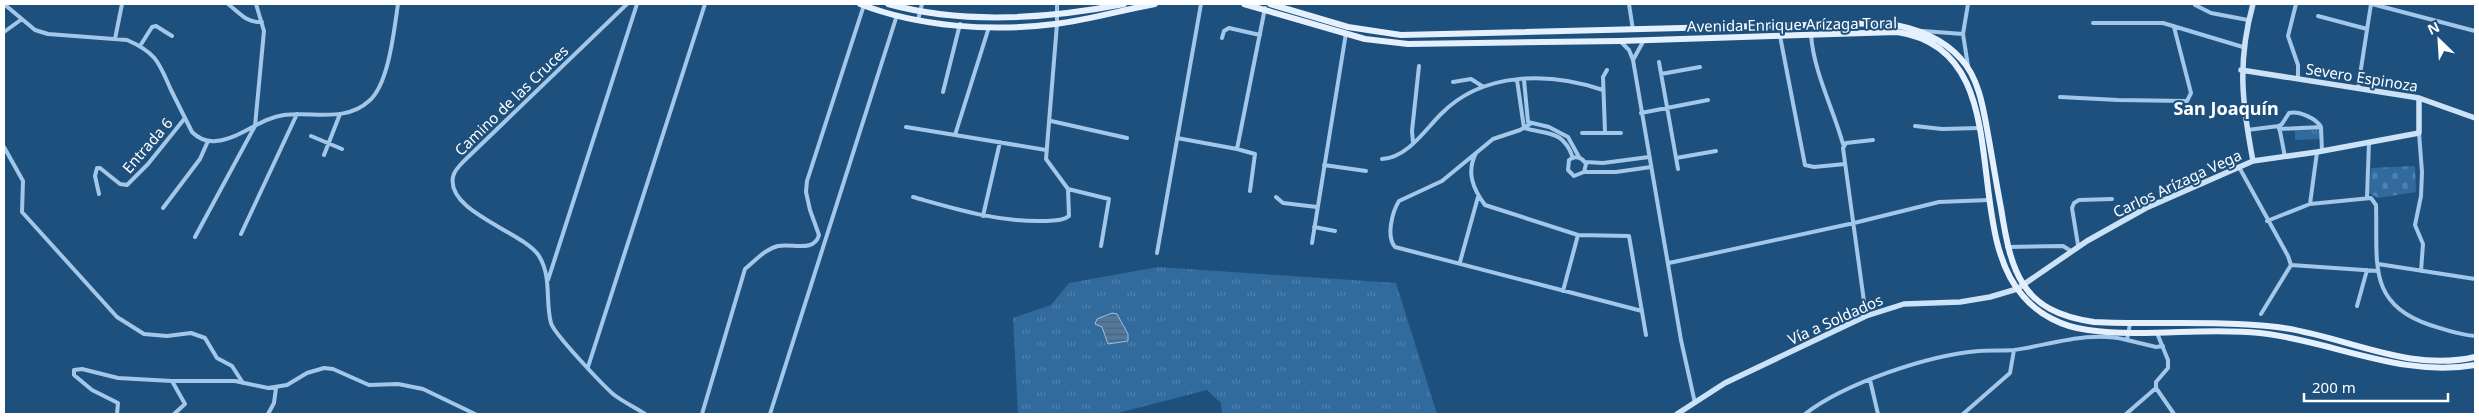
<svg xmlns="http://www.w3.org/2000/svg" width="2479" height="418" font-family="'Noto Sans',sans-serif">
	<style>
		.grass { fill: url(#grass-tufts) }
		.cemetery { fill: url(#cemetery-stones) }
		.water { fill: url(#water-rules); stroke: #95c3e9 }
		.lines { fill: none; stroke-linecap: round; stroke-linejoin: round }
		.street { stroke: #a2c7e8; stroke-width: 4 }
		.secondary { stroke: #cce2f6; stroke-width: 5.5 }
		.primary { stroke: #e4f0fd; stroke-width: 6 }
		.labels { text-anchor: middle; dominant-baseline: central; stroke-width: 4; stroke-linejoin: round; paint-order: stroke }
		.street-label { font-size: 15px; fill: #fff; stroke: #1e507e }
		.quarter-label { font-size: 18px; font-weight: bold; fill: #fff; stroke: #1e507e }
	</style>
	<defs>
		<pattern id="grass-tufts" width="24" height="20" patternUnits="userSpaceOnUse" patternTransform="scale(1.25)"><rect width="24" height="20" fill="#316a9c"/><path d="M3 7l-1-3M5 7V3M7 7l1-3M15 17l-1-3M17 17v-4M19 17l1-3" fill="none" stroke="#5080ab"/></pattern>
		<pattern id="cemetery-stones" width="16" height="16" patternUnits="userSpaceOnUse" patternTransform="scale(1.25)"><rect width="16" height="16" fill="#316a9c"/><path d="M2 7V4a2 2 0 0 1 4 0v3zM10 15v-3a2 2 0 0 1 4 0v3z" fill="#5080ab"/></pattern>
		<pattern id="water-rules" width="6" height="5" patternUnits="userSpaceOnUse" patternTransform="scale(1.25)"><rect width="6" height="5" fill="#54789b"/><path d="M0 2.5h6" fill="none" stroke="#506274"/></pattern>
	</defs>
	<rect width="100%" height="100%" fill="#1e507e"/>
	<path class="grass" d="M2320,127l1,12 -26,1v-11z
		M1158,267l238,16 41,131h-215l-1,-11 -14,-13 -93,24h-96l-5,-96 38,-13 18,-22z"/>
	<path class="cemetery" d="M2415,166l1,26 -38,6 -9,-5 2,-25z"/>
	<path class="water" d="M1112,313l5,1 11,20v7l-20,3 -6,-17 -7,-3 2,-5z"/>
	<g class="lines">
		<path class="street" d="M4,4l31,26 13,4 79,6c30,13 32,23 44,50 7,14 14,28 21,42 7,7 14,10 24,9 24,-2 44,-23 68,-26 28,-4 61,8 85,-14 20,-17 25,-71 29,-97
			M228,4c12,9 18,19 34,18
			M627,4l-161,155c-5,5 -12,11 -13,18 -7,35 71,55 86,79 13,21 6,45 12,67 3,11 52,62 62,71 10,8 22,13 32,20
			M1629,4l4,26
			M1968,4l-5,30 5,32
			M2296,4l-8,32 10,29v14
			M2372,4l103,27
			M2195,5l16,8 37,7
			M2318,16l49,13
			M918,20l4,-16
			M2093,23h70l80,24
			M1923,31l40,3
			M4,32l18,-13
			M1811,35c3,38 22,73 32,109
			M1780,36l25,129 9,2 31,-3
			M1222,38l2,-7 5,-3 31,7
			M115,39l7,-35
			M1620,41l9,9 4,10 48,280 14,63
			M140,46l12,-19 4,-1 16,10
			M1633,60l11,-20
			M1659,62l19,107
			M1661,74l39,-7
			M1517,80l7,48c23,7 39,1 49,30
			M1524,80l4,42 21,5 19,10 11,20
			M1453,82l18,-3 11,7
			M2358,88l13,-84
			M943,92l17,-68
			M2060,97l58,3 69,1 4,-8 -17,-66
			M1641,113l67,-13
			M1051,121l76,17
			M1530,124l-10,6 -27,9 -51,42 -43,20c-7,11 -13,36 -4,46l247,64
			M1915,126l27,3 37,-1
			M2279,126l3,-2 7,-11c10,-2 27,5 32,14
			M906,127l49,8 34,-108
			M2279,129l42,-2 1,24
			M2247,130l32,-4 6,31
			M1605,132l-2,-55 4,-7
			M1582,133h39
			M2419,133l3,39 -1,24 -6,29 8,19 -2,27
			M955,135l91,15
			M311,136l31,13
			M1177,138l60,11
			M1413,142l-1,-11 7,-65
			M4,147l19,34 -1,31 95,105 27,17 23,2 24,-3 14,5 12,20 15,8 11,17
			M1476,153c-10,19 -3,36 9,52l93,30 51,1 17,99
			M324,155l16,-41
			M1676,158l40,-7
			M1382,159c25,-1 43,-29 59,-45 42,-43 109,-42 162,-24
			M1585,162l18,1 46,-6
			M1324,165l42,6
			M2239,167l49,89 3,9 -30,49
			M1584,172l2,-8c-4,-7 -11,-9 -17,-4l-1,10 6,6 10,-4h32l35,-5
			M1068,189l41,10 -8,47
			M1250,191l5,-37 -18,-5 28,-141
			M99,194l-4,-18 2,-8h3l20,16 7,1 21,-21 37,-46
			M913,197c43,12 84,25 130,24 8,-1 19,1 26,-5l-1,-27 -22,-30 11,-135v-20
			M1276,197l7,6 34,4
			M2367,197l2,-55
			M2310,204l7,-52
			M163,208l37,-49 8,-18
			M983,216l17,-74
			M2267,221l43,-17 61,-6 5,7c2,56 -10,99 54,120 16,5 29,10 45,11
			M1314,227l21,4
			M241,234l56,-120
			M195,237l60,-111 9,-95 -8,-27
			M1312,243l34,-210
			M2078,245l-6,-37 2,-5 5,-3 33,-1
			M2007,247l56,-1 8,5
			M1157,253l44,-249
			M1460,262l18,-65
			M1669,263l185,-40 85,-21 50,-2
			M2378,264l97,15
			M2291,265l87,6
			M548,280l89,-276
			M1563,291l15,-56
			M2357,306l10,-36
			M1866,316l-23,-168 3,-5 27,-3
			M2157,333l11,27v8l-12,14v6l18,26
			M2127,340l29,7 7,-1
			M588,367l117,-363
			M1870,380l8,34
			M172,381l13,23 -11,10
			M117,414l1,-11 -26,-13 -18,-15v-5l8,-1 36,9 54,3h63l33,7 19,-3 20,-12 17,-5 9,1 36,16 29,-1 25,5 52,25
			M268,414l6,-11 2,-15
			M702,414l43,-145c10,-8 20,-20 33,-23 14,-3 36,7 41,-11l-9,-25 -4,-18 1,-11 57,-176
			M770,414l127,-399
			M1805,414c40,-31 124,-59 174,-63 12,-1 23,0 35,-1 36,-5 77,-20 113,-10l3,-16
			M1963,414l47,-41 4,-23
			M2126,414l30,-26"/>
		<path class="secondary" d="M2253,4c-16,58 -11,99 0,157
			M2241,70l178,28 56,20
			M1677,414l48,-31 141,-67 38,-12 56,-2 30,-5 27,-8 70,-48 59,-33 107,-47 64,-9 102,-19v-35"/>
		<path class="primary" d="M860,4c59,23 132,28 195,20 33,-4 67,-14 100,-20
			M888,4c77,21 159,15 236,0
			M1244,4l121,35 43,5 212,-3 277,-9c124,18 62,193 126,264 16,19 40,31 65,34 57,8 115,-3 172,3 73,8 141,45 215,32
			M1270,4l78,23 53,8 483,-12c28,4 57,13 77,36 17,18 22,47 26,70 5,27 9,53 14,79 10,64 20,104 93,114 61,3 123,-2 183,5 66,8 130,46 198,30"/>
	</g>
	<g class="labels">
		<g class="street-label">
			<text transform="translate(1792 24) rotate(-1)">Avenida Enrique Arízaga Toral</text>
			<text transform="translate(2362 77) rotate(9)">Severo Espinoza</text>
			<text transform="translate(511 100) rotate(-44)">Camino de las Cruces</text>
			<text transform="translate(147 145) rotate(-49)">Entrada 6</text>
			<text transform="translate(2177 183) rotate(-25)">Carlos Arízaga Vega</text>
			<text transform="translate(1835 319) rotate(-24)">Vía a Soldados</text>
		</g>
		<g class="quarter-label">
			<text x="2226" y="108">San Joaquín</text>
		</g>
	</g>
	<rect width="2479" height="418" fill="none" stroke="#ffffff" stroke-width="10"/>
	<g transform="translate(2439 40) rotate(335)" stroke="#1e507e" stroke-width="4" paint-order="stroke">
	<path d="M0-4L9 19L0 12L-9 19Z" fill="#ffffff"/>
	<text y="-8" font-size="14" font-weight="bold" text-anchor="middle" fill="#ffffff">N</text>
	</g>
	<path d="M2304 393v8h144v-8" fill="none" stroke="#ffffff" stroke-width="2.5"/>
	<text x="2312" y="393" font-size="15" fill="#ffffff" stroke="#1e507e" stroke-width="4" paint-order="stroke">200 m</text>
</svg>
